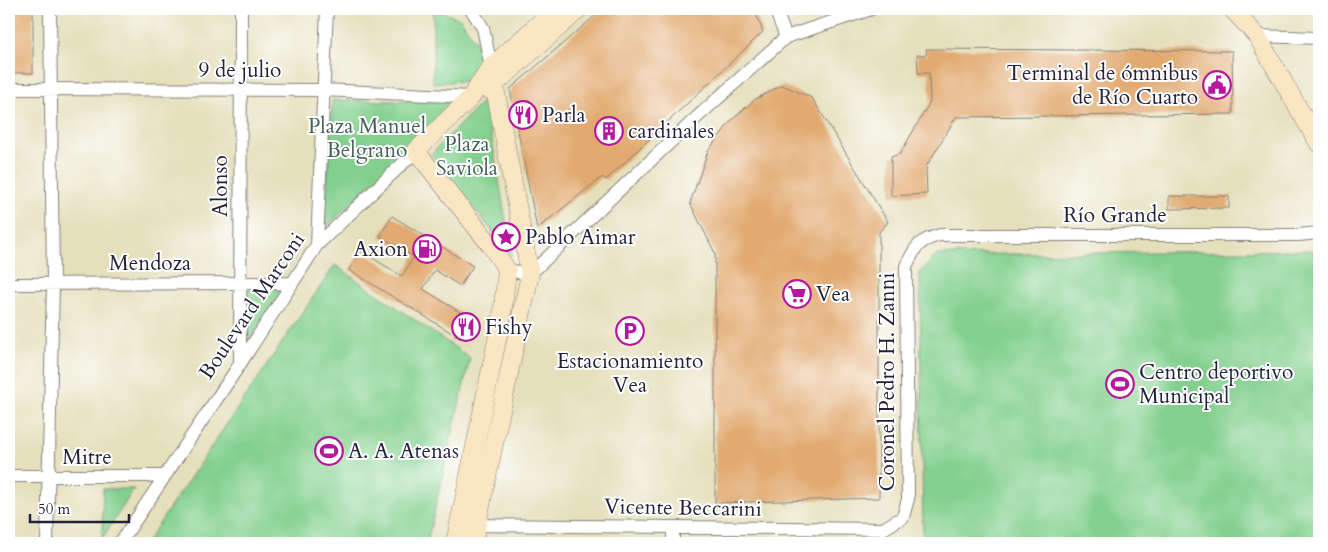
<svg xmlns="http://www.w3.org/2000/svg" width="1328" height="552" font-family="Cardo,serif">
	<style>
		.green { fill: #83d08e; stroke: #527964 }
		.building { fill: #e2aa71 }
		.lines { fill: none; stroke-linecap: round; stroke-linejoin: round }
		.minor-casing { stroke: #84807b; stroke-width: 14 }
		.secondary-casing { stroke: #84807b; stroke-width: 19 }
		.minor { stroke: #fff; stroke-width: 12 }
		.secondary { stroke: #fbe6c4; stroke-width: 18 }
		.labels { text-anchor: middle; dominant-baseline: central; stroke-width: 4; stroke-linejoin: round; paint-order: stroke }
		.street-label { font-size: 21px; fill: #22223b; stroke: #fff }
		.poi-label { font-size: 21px; fill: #22223b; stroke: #fff; text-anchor: start }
		.park-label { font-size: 21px; fill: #445f58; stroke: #fff }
	</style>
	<rect width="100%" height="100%" fill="#fff"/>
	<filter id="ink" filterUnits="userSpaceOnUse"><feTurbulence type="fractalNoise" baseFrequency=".02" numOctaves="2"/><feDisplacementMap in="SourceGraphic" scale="10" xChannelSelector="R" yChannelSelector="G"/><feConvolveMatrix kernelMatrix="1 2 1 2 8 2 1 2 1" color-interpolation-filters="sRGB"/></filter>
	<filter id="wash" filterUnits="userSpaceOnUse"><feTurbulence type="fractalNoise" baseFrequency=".0096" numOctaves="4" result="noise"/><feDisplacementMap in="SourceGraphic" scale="20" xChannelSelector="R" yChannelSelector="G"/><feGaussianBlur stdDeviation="1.12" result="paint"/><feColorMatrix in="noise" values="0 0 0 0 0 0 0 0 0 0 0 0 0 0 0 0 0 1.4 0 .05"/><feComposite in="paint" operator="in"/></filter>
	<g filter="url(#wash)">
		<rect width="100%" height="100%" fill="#e5dfbb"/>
		<path class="green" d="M433,9l28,10 30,48 -24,14 -34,2z
			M485,99l27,157 -81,-102z
			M332,100l125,2 -132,126z
			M1319,250v293h-401h5l-3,-271 17,-17z
			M335,265l135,93 -43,185h-281z
			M245,288h38l-40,62z
			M103,489h31l-32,50z"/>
		<g id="blocks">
			<path class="building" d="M9,9h24v64h-24z
				M603,9h151l9,23 -157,148 -4,-3 -65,52 -27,-140z
				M926,49l306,2 1,63 -277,3 -30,50 1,27 -36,2v-39l9,-3 30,-52 -1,-29h-11l-1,-18h10z
				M782,85l30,13 76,124 -9,10v266l-164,5v-250l-25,-50 18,-52 23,-30 23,-21z
				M1169,196h60v12l-60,1z
				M392,216l81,50 -13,20 -25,-16 -12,19 48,30 -11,19 -111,-68 12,-19 41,25 12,-19 -34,-21z"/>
		</g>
	</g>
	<g filter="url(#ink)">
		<use href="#blocks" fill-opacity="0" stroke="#84807b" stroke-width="1"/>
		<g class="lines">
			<defs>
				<path id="minor" d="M471,9l12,19 8,39
					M775,9l11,28
					M1257,36l62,2
					M9,89l314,1 148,7
					M317,245l10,-236
					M507,270l23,4 165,-155 91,-82 85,-28
					M9,284l283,-1
					M240,364l1,-355
					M9,476h156
					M469,525l414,4 20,-12 5,-18 -2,-233c10,-19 11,-25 34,-31h358l21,-2
					M673,528v15
					M47,543l6,-260 -3,-274
					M120,543l120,-179 77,-119 99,-94"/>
				<path id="secondary" d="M1232,9l25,27 62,108
					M487,89l7,-4 85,-76
					M455,543l47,-227 5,-46 -15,-23 -76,-96 55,-54 20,-30 64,-58
					M473,543l57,-269 -39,-207"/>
			</defs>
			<use href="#minor" class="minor-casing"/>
			<use href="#secondary" class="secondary-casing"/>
			<use href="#minor" class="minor"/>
			<use href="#secondary" class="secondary"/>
		</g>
	</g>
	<defs>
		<symbol id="civic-ring" viewBox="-11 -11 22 22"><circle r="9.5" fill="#fff" stroke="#b5179e" stroke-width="1.5"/><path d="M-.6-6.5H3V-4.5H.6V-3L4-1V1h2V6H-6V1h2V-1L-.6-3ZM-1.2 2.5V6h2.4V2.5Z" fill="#b5179e"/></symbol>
		<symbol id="restaurant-ring" viewBox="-11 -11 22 22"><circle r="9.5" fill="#fff" stroke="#b5179e" stroke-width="1.5"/><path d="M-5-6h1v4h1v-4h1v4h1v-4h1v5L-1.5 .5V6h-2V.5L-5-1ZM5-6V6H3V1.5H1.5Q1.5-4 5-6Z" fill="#b5179e"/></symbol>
		<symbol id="building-ring" viewBox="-11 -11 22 22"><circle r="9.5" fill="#fff" stroke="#b5179e" stroke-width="1.5"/><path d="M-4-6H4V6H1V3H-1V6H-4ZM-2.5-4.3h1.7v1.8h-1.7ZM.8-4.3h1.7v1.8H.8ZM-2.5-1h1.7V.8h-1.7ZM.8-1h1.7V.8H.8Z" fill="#b5179e"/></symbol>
		<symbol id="sight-ring" viewBox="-11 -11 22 22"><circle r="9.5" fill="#fff" stroke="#b5179e" stroke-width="1.5"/><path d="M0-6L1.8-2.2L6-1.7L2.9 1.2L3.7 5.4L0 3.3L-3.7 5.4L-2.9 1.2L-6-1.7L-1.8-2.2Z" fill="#b5179e"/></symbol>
		<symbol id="fuel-ring" viewBox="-11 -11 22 22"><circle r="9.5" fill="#fff" stroke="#b5179e" stroke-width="1.5"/><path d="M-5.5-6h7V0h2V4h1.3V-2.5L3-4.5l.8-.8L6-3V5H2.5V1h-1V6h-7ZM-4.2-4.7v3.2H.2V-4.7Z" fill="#b5179e"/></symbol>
		<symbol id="supermarket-ring" viewBox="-11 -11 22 22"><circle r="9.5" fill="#fff" stroke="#b5179e" stroke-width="1.5"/><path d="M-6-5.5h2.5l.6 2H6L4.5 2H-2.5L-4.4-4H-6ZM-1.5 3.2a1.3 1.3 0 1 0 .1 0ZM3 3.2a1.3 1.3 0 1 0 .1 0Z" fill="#b5179e"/></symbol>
		<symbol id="parking-ring" viewBox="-11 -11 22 22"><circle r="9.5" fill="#fff" stroke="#b5179e" stroke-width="1.5"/><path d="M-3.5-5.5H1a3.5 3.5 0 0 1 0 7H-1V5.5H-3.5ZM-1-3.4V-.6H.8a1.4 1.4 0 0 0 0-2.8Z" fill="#b5179e"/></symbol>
		<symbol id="stadium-ring" viewBox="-11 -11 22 22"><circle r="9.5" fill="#fff" stroke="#b5179e" stroke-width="1.5"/><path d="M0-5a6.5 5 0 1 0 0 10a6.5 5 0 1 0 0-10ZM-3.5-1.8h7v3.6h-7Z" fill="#b5179e"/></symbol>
	</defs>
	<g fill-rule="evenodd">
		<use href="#civic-ring" x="1201" y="69" width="32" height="32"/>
		<use href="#restaurant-ring" x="507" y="99" width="32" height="32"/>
		<use href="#building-ring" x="593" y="115" width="32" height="32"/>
		<use href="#sight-ring" x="490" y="221" width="32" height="32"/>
		<use href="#fuel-ring" x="411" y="233" width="32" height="32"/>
		<use href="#supermarket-ring" x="781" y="278" width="32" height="32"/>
		<use href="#restaurant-ring" x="450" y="311" width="32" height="32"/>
		<use href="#parking-ring" x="614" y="315" width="32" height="32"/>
		<use href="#stadium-ring" x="1104" y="368" width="32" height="32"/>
		<use href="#stadium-ring" x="313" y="435" width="32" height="32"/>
	</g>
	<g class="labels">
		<g class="street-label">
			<text x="240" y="70">9 de julio</text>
			<text transform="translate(220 186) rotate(-90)">Alonso</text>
			<text x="1115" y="215">Río Grande</text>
			<text x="150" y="263">Mendoza</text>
			<text transform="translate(252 306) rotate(-56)">Boulevard Marconi</text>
			<text transform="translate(887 382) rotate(-90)">Coronel Pedro H. Zanni</text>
			<text x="87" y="457">Mitre</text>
			<text transform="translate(683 508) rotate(1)">Vicente Beccarini</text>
		</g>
		<g class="poi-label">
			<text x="1198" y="73" text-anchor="end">Terminal de ómnibus<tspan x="1198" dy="24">de Río Cuarto</tspan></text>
			<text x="542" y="115">Parla</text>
			<text x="628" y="131">cardinales</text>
			<text x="525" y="237">Pablo Aimar</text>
			<text x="408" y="249" text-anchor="end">Axion</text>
			<text x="816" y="294">Vea</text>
			<text x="485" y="327">Fishy</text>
			<text x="630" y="361" text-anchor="middle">Estacionamiento<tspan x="630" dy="24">Vea</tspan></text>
			<text x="1139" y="372">Centro deportivo<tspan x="1139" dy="24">Municipal</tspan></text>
			<text x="348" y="451">A. A. Atenas</text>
		</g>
		<g class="park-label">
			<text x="367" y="126">Plaza Manuel<tspan x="367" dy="24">Belgrano</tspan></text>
			<text x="467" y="144">Plaza<tspan x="467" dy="24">Saviola</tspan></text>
		</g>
	</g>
	<rect width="1328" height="552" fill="none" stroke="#fff" stroke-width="30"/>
	<path d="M30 514v8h99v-8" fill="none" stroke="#22223b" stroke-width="2.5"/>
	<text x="38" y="514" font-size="15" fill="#22223b" stroke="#ffffff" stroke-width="4" paint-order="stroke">50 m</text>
</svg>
